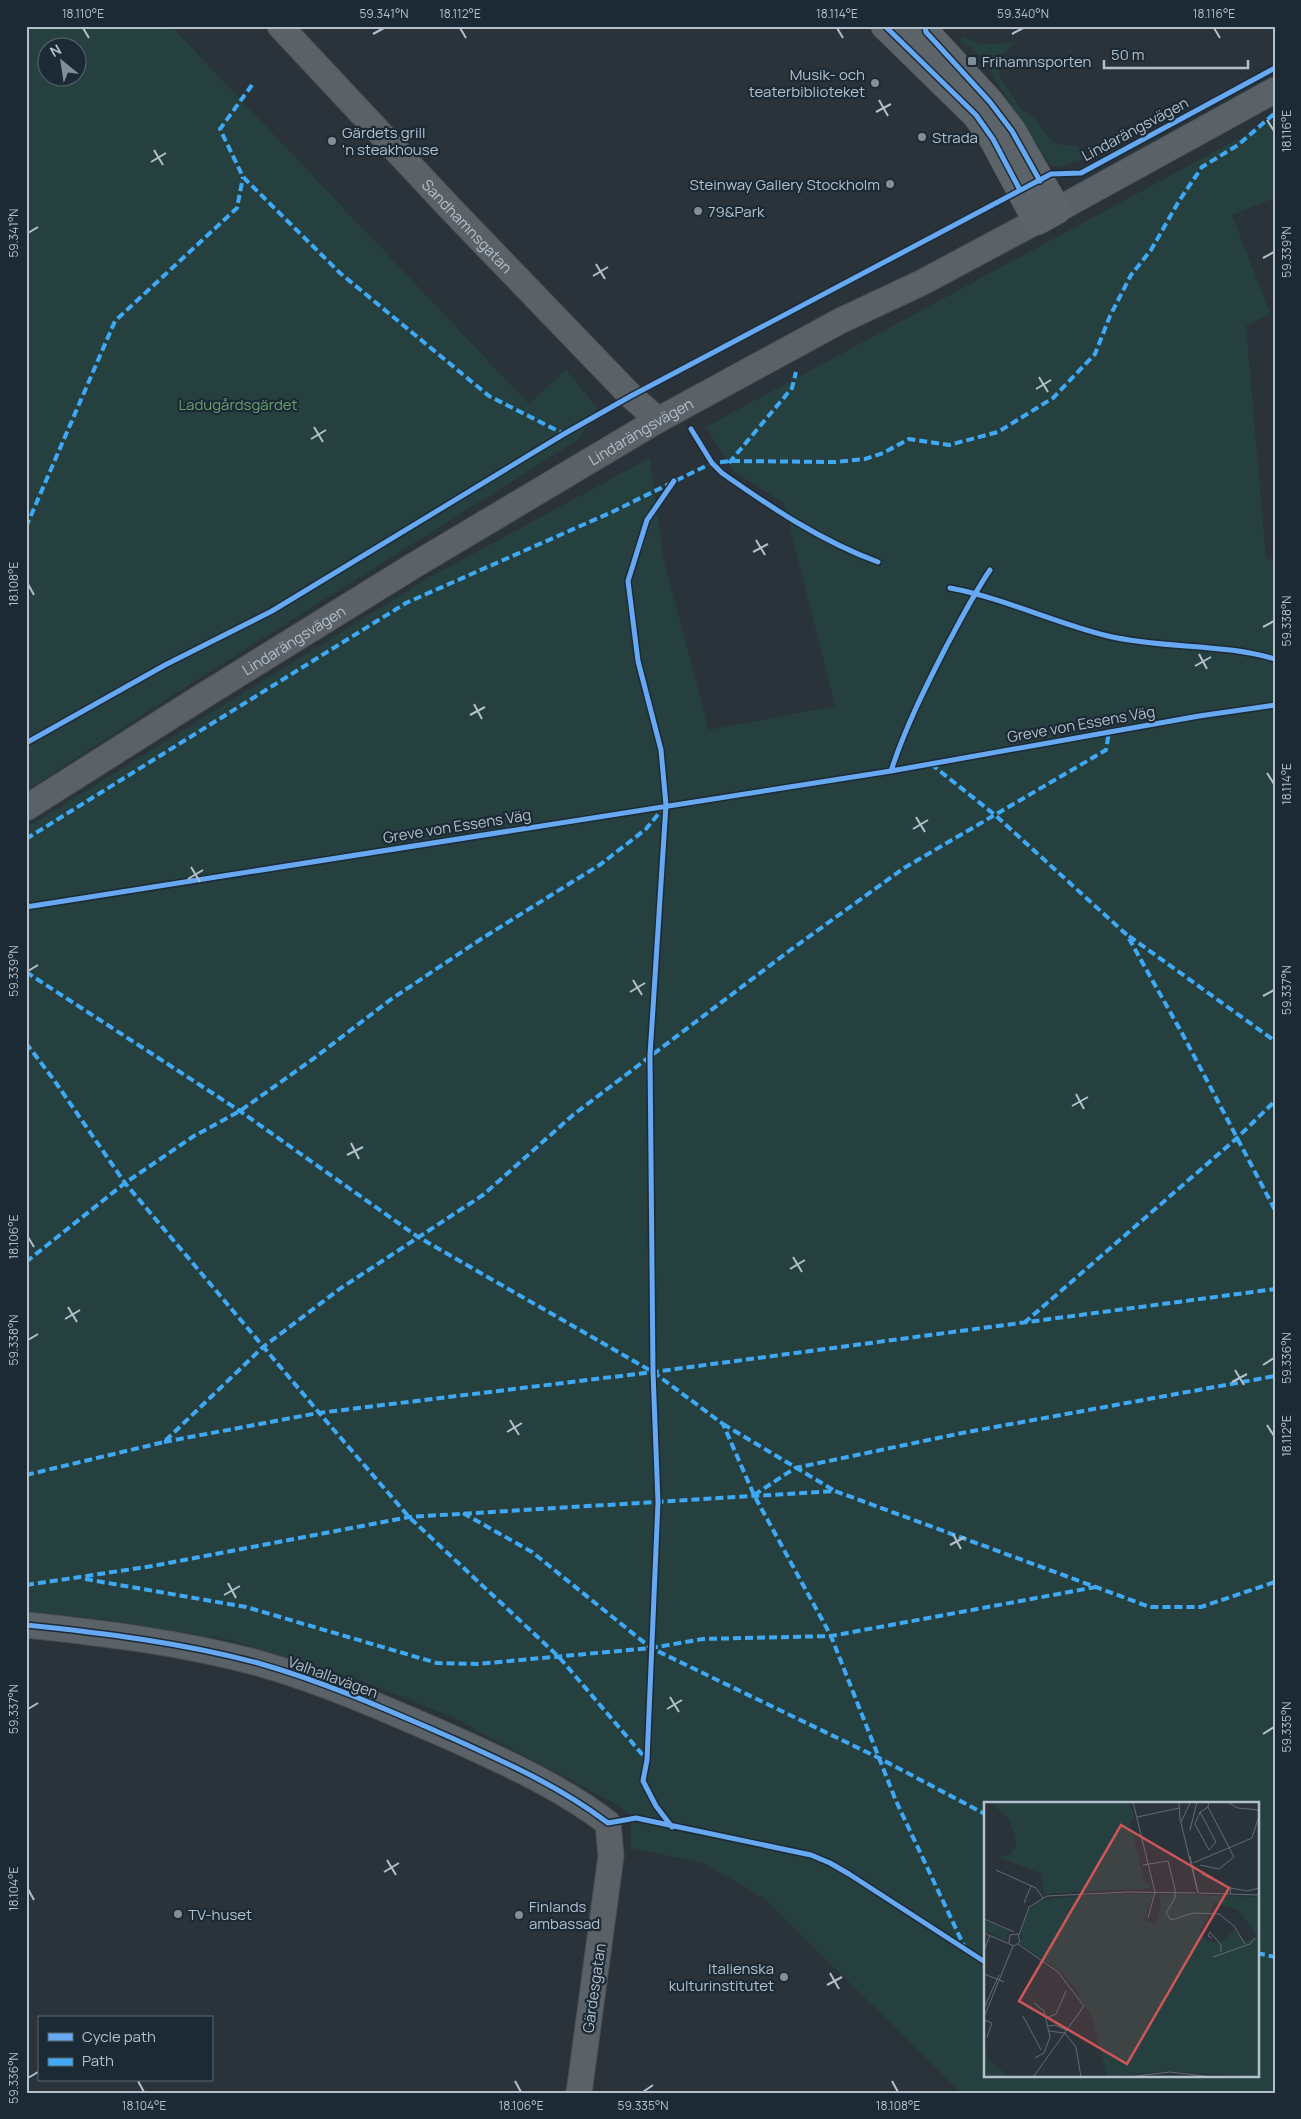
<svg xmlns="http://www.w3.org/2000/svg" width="1301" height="2119" font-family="Manrope,sans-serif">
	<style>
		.green { fill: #264040; fill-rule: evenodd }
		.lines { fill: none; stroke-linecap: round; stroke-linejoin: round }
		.minor-casing { stroke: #484f54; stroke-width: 27 }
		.major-casing { stroke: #475056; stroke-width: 29 }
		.minor { stroke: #5a6167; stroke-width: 25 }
		.major { stroke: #5c6369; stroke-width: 28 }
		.tram { stroke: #5e656b; stroke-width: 1 }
		.quiet { stroke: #3fa9f5; stroke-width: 4; stroke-dasharray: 8 4; stroke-linecap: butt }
		.cycleway-casing { stroke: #1c2a35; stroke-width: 8 }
		.cycleway { stroke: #66a8f1; stroke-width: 5 }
		.ticks { fill: none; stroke: #b3c0cb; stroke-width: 2 }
		.poi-dot { fill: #838f98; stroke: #1c2a35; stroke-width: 2 }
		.labels { text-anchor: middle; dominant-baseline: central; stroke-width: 4.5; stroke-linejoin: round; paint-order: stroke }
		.poi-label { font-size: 15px; fill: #b3c0cb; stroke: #1c2a35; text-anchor: start }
		.street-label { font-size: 15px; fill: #b3c0cb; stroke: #1c2a35 }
		.park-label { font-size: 15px; fill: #699e6d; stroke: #1c2a35 }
		.inset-road { fill: none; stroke: #616b74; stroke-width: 1 }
		.view { fill: #cc5659; fill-opacity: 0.15; stroke: #cc5659; stroke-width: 2.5 }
		.inset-edge { fill: none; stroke: #b3c0cb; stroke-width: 2.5 }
		.neatline { fill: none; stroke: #b3c0cb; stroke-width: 2 }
		.ticks-label { font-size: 12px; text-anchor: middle; fill: #b3c0cb }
	</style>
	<rect width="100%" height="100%" fill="#2a333a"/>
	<path class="green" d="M26,26h145l358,378 37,-34 32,39 -19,30 -395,249 -158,103zM48,48h30v30h-30z
		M964,36c21,14 30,6 52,6l-16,15 -1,15 2,6 20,31 17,12 3,7 13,15 13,3 10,-1 7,14 -26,8 -8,-2 -60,-93 3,-4 -24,-23 -2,4 -7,-8z
		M1275,119v79l-43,17 38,98 -24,13 20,232 9,3v1532h-314l-196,-194 -61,-36 -73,-15v-33l-17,-12 -162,-86 -98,-39 -124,-38 -123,-20 -81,-9v-783l404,-251 220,-119 13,99 46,173 126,-24 -51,-203 -50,-31 -28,-45zM985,1803h272v272h-272z"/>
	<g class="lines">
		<defs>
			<g id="minor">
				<path id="s1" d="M280,26l170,182 181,188 27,24"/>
				<path d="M1057,210l218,-120"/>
				<path id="s2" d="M26,808l169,-107 218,-135 245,-146 182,-99 81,-38 116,-62"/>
				<path d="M26,1625c78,8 157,18 232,38 67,19 130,47 194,75 53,24 109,49 156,85l3,33 -32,237"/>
			</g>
			<path id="major" d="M885,26l91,89 17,24 44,82 20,-11 -45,-79 -22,-29 -70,-76"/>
		</defs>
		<use href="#minor" class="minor-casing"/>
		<use href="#major" class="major-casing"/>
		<use href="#minor" class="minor"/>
		<use href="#major" class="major"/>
		<path class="tram" d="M1116,169l89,-49"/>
		<path class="quiet" d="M252,85l-32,44 23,48 97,96 149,123 75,38
			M729,463l63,-75 4,-16
			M26,527l89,-206 122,-113 6,-31
			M931,764l64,51 132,120 56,100 92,175
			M26,839l380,-236 206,-91 100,-49 19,-2 104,1 30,-3 18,-6 26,-14 40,6 49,-13 55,-34 42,-44 15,-38 21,-41 20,-25 28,-49 23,-34 36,-22 37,-32
			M1129,936l146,105
			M26,972l214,139 178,126 235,135 70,52 31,71 77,141 65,165 69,147
			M26,1043l28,37 71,103 196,232 88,102 150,140 88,103
			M26,1262l99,-79 69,-47 46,-25 73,-52 77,-59 91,-61 120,-75 45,-35 18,-22
			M1024,1323l213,-185 38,-37
			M723,1424l112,67
			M164,1442l154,-29 335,-41 622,-83
			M26,1475l138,-33 99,-95 78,-59 142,-93 90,-80 216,-164 115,-83 202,-118 3,-18
			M754,1495l41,-27 167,-35 313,-57
			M463,1513l69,39 119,96 228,110 106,56
			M85,1579l161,28 191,56 40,1 174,-16 52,-9 128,-3 265,-49
			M26,1585l127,-19 256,-49 426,-26 315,116h51l74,-25
			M1257,1953l18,4"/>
		<defs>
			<path id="cycleway" d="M885,26l91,89 17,24 27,51
				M925,26l1,6 64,70 22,29 28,50
				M691,429l21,34 10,10c50,35 99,68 156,89
				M950,588c54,10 104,35 158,48 55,13 113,7 167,23
				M26,743l139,-78 107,-54 292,-177 67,-38 420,-222 30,-1 194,-105
				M891,771c14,-43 34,-83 55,-124 14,-26 27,-52 44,-77
				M26,907l865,-136 308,-55 76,-11
				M26,1625c78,8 157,18 232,38 67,19 130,47 194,75 53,24 109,49 156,85l28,-5 175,37 19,8 19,11 136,88
				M672,1827l-16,-21 -13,-25 4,-21 11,-258 -5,-130 -3,-317 16,-250 -5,-55 -23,-89 -10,-80 19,-61 27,-39"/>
		</defs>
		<use href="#cycleway" class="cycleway-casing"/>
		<use href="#cycleway" class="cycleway"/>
	</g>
	<path class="ticks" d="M83,28l6,10M460,28l6,10M837,28l6,10M1214,28l6,10M373,34l11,-6M1012,34l11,-6M879,100l9,16M876,112l15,-8M1267,120l7,11M154,150l9,15M151,162l15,-9M28,233l10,-6M1263,258l11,-6M596,264l9,15M593,276l15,-9M1039,377l9,15M1036,389l15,-9M314,427l9,15M311,439l15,-9M756,540l9,15M753,552l15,-8M28,584l6,11M1263,627l11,-6M1199,654l8,15M1195,666l16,-9M474,704l8,15M470,715l15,-8M1267,773l7,11M916,817l9,15M913,829l15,-9M191,867l9,15M188,879l15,-9M28,971l10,-6M633,980l9,15M630,992l15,-9M1263,996l11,-6M1076,1094l8,15M1072,1106l16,-9M351,1143l8,16M347,1155l16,-8M28,1237l6,10M793,1257l9,15M790,1269l15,-9M68,1307l9,15M65,1319l15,-9M28,1340l10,-6M1263,1365l11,-7M1235,1370l9,15M1232,1382l15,-8M510,1420l9,15M1267,1425l7,11M507,1432l15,-9M953,1534l8,15M950,1545l15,-8M228,1583l8,15M224,1595l16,-9M670,1697l9,15M28,1709l10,-6M667,1709l15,-9M1263,1734l11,-7M387,1860l9,15M384,1872l15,-9M28,1889l6,11M830,1973l9,16M827,1985l15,-8M28,2078l10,-6M138,2081l6,11M515,2081l6,11M892,2081l6,11M643,2092l10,-7"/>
	<g class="poi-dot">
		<rect x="967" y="56" width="10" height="10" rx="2.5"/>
		<circle cx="875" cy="83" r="5"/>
		<circle cx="922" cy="137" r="5"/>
		<circle cx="332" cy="141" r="5"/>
		<circle cx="890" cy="184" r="5"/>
		<circle cx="698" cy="211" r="5"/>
		<circle cx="178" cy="1914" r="5"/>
		<circle cx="519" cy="1915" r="5"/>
		<circle cx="784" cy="1977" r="5"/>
	</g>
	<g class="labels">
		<g class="poi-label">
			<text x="982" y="61">Frihamnsporten</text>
			<text x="865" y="74" text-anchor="end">Musik- och<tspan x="865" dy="17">teaterbiblioteket</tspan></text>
			<text x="342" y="132">Gärdets grill<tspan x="342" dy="17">'n steakhouse</tspan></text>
			<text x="932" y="137">Strada</text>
			<text x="880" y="184" text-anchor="end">Steinway Gallery Stockholm</text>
			<text x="708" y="211">79&amp;Park</text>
			<text x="529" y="1906">Finlands<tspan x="529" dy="17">ambassad</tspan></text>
			<text x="188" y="1914">TV-huset</text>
			<text x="774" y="1968" text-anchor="end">Italienska<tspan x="774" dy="17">kulturinstitutet</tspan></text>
		</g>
		<g class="street-label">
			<text transform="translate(1135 129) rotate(-28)">Lindarängsvägen</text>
			<text stroke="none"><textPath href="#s1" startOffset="274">Sandhamnsgatan</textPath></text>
			<text stroke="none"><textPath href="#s2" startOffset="721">Lindarängsvägen</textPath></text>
			<text stroke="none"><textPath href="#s2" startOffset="316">Lindarängsvägen</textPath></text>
			<text transform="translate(1081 724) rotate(-10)">Greve von Essens Väg</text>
			<text transform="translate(457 826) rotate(-9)">Greve von Essens Väg</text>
			<text transform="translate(333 1677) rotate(20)">Valhallavägen</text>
			<text transform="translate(594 1988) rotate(-82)">Gärdesgatan</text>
		</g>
		<g class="park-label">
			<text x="238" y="404">Ladugårdsgärdet</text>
		</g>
	</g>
	<g transform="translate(984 1802)">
		<rect width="275" height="275" fill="#2a333a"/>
		<path d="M6,0h140l4,15 -4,5 15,62 5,-1 1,5 -108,6 -1,-20 -43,-17 12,-3 5,-10 -1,-8 -6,-17zM120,92h49l-9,26 12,4 5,-19 -2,-11 100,3v180l-92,-6 -60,6 -14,-57 -17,-31 -15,-17 -40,-28 1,-15 7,-19 11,-10zM229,100l25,8 20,27 -14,5 -9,-12 -16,14 -13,-4 -7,-8 12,-20zM1,119l24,10 -4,9 -21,-10zM0,247l7,14 20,14 -25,-2z" fill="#264040" fill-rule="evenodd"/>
		<path class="inset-road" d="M149,0l22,90 -7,26M195,0l1,17 18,74 -8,-37M243,0l11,6 21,2M216,10l16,30 -7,8 -14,-26 5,-12 8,-5M153,15l42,-9M197,20l9,-19M206,28l7,-28M268,36l7,-22M209,61l59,-25M159,63l25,-4 7,28v9l-9,15 5,7 22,-7 26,1 15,12 11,18M216,63l19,4 15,-12 -26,-50 1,-5M12,68l40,18 7,10M217,72l30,14M214,91l61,2M246,92l1,-6 16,3 12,-3M40,101l7,-17M0,117l30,13M0,131l30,13 6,-4 -2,-8 -8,1 -1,8M35,133l10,-28 18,-11 81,-4 68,1M228,136l-4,-2 2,-4 11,13v7M34,142l40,28 26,34 -50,70M0,149l6,-16M229,155l37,-13 5,-6M0,172l20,8M50,201l10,8 6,26 -6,16 -9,5M0,206l15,-33M39,214l18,34M0,215l29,-71M62,216l10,-4 10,-23M0,218l8,3 -5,14M64,224l7,-1 11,5M65,229l15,2M80,230l12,15 5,30M144,275l42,-5 43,5"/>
		<path class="view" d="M137,23l108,63 -102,176 -108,-63z"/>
		<rect width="275" height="275" class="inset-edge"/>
	</g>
	<rect width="1301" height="2119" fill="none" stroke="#1c2a35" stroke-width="55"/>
	<rect x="38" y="2016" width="175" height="65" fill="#1c2a35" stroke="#586671"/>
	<rect x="48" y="2033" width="25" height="8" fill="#66a8f1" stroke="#586671"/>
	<text x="82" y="2042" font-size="15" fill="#b3c0cb">Cycle path</text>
	<rect x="48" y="2058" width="25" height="8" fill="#3fa9f5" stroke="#586671"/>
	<text x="82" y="2066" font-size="15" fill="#b3c0cb">Path</text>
	<g transform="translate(62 62) rotate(330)"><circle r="24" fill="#1c2a35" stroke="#586671"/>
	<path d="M0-4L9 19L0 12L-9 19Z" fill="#838f98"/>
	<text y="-8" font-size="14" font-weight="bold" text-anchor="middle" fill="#b3c0cb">N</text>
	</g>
	<path d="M1104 60v8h144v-8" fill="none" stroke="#b3c0cb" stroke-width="2.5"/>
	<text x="1111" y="60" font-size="15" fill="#b3c0cb" stroke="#1c2a35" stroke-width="4" paint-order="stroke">50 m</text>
	<rect x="28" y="28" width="1246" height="2064" class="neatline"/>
	<g class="ticks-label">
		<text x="83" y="18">18.110°E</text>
		<text x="384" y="18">59.341°N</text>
		<text x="460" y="18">18.112°E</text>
		<text x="837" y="18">18.114°E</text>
		<text x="1023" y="18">59.340°N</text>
		<text x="1214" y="18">18.116°E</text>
		<text transform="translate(1287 131) rotate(-90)" y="4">18.116°E</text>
		<text transform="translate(14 233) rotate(-90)" y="4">59.341°N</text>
		<text transform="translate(1287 252) rotate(-90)" y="4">59.339°N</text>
		<text transform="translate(14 584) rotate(-90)" y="4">18.108°E</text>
		<text transform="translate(1287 621) rotate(-90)" y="4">59.338°N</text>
		<text transform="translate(1287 784) rotate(-90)" y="4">18.114°E</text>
		<text transform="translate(14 971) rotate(-90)" y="4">59.339°N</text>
		<text transform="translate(1287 990) rotate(-90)" y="4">59.337°N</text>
		<text transform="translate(14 1237) rotate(-90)" y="4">18.106°E</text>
		<text transform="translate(14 1340) rotate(-90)" y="4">59.338°N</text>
		<text transform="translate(1287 1358) rotate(-90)" y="4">59.336°N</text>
		<text transform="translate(1287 1436) rotate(-90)" y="4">18.112°E</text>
		<text transform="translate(14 1709) rotate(-90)" y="4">59.337°N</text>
		<text transform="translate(1287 1727) rotate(-90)" y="4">59.335°N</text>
		<text transform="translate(14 1889) rotate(-90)" y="4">18.104°E</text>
		<text transform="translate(14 2078) rotate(-90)" y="4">59.336°N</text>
		<text x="144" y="2110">18.104°E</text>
		<text x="521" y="2110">18.106°E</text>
		<text x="643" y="2110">59.335°N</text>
		<text x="898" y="2110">18.108°E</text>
	</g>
</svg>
